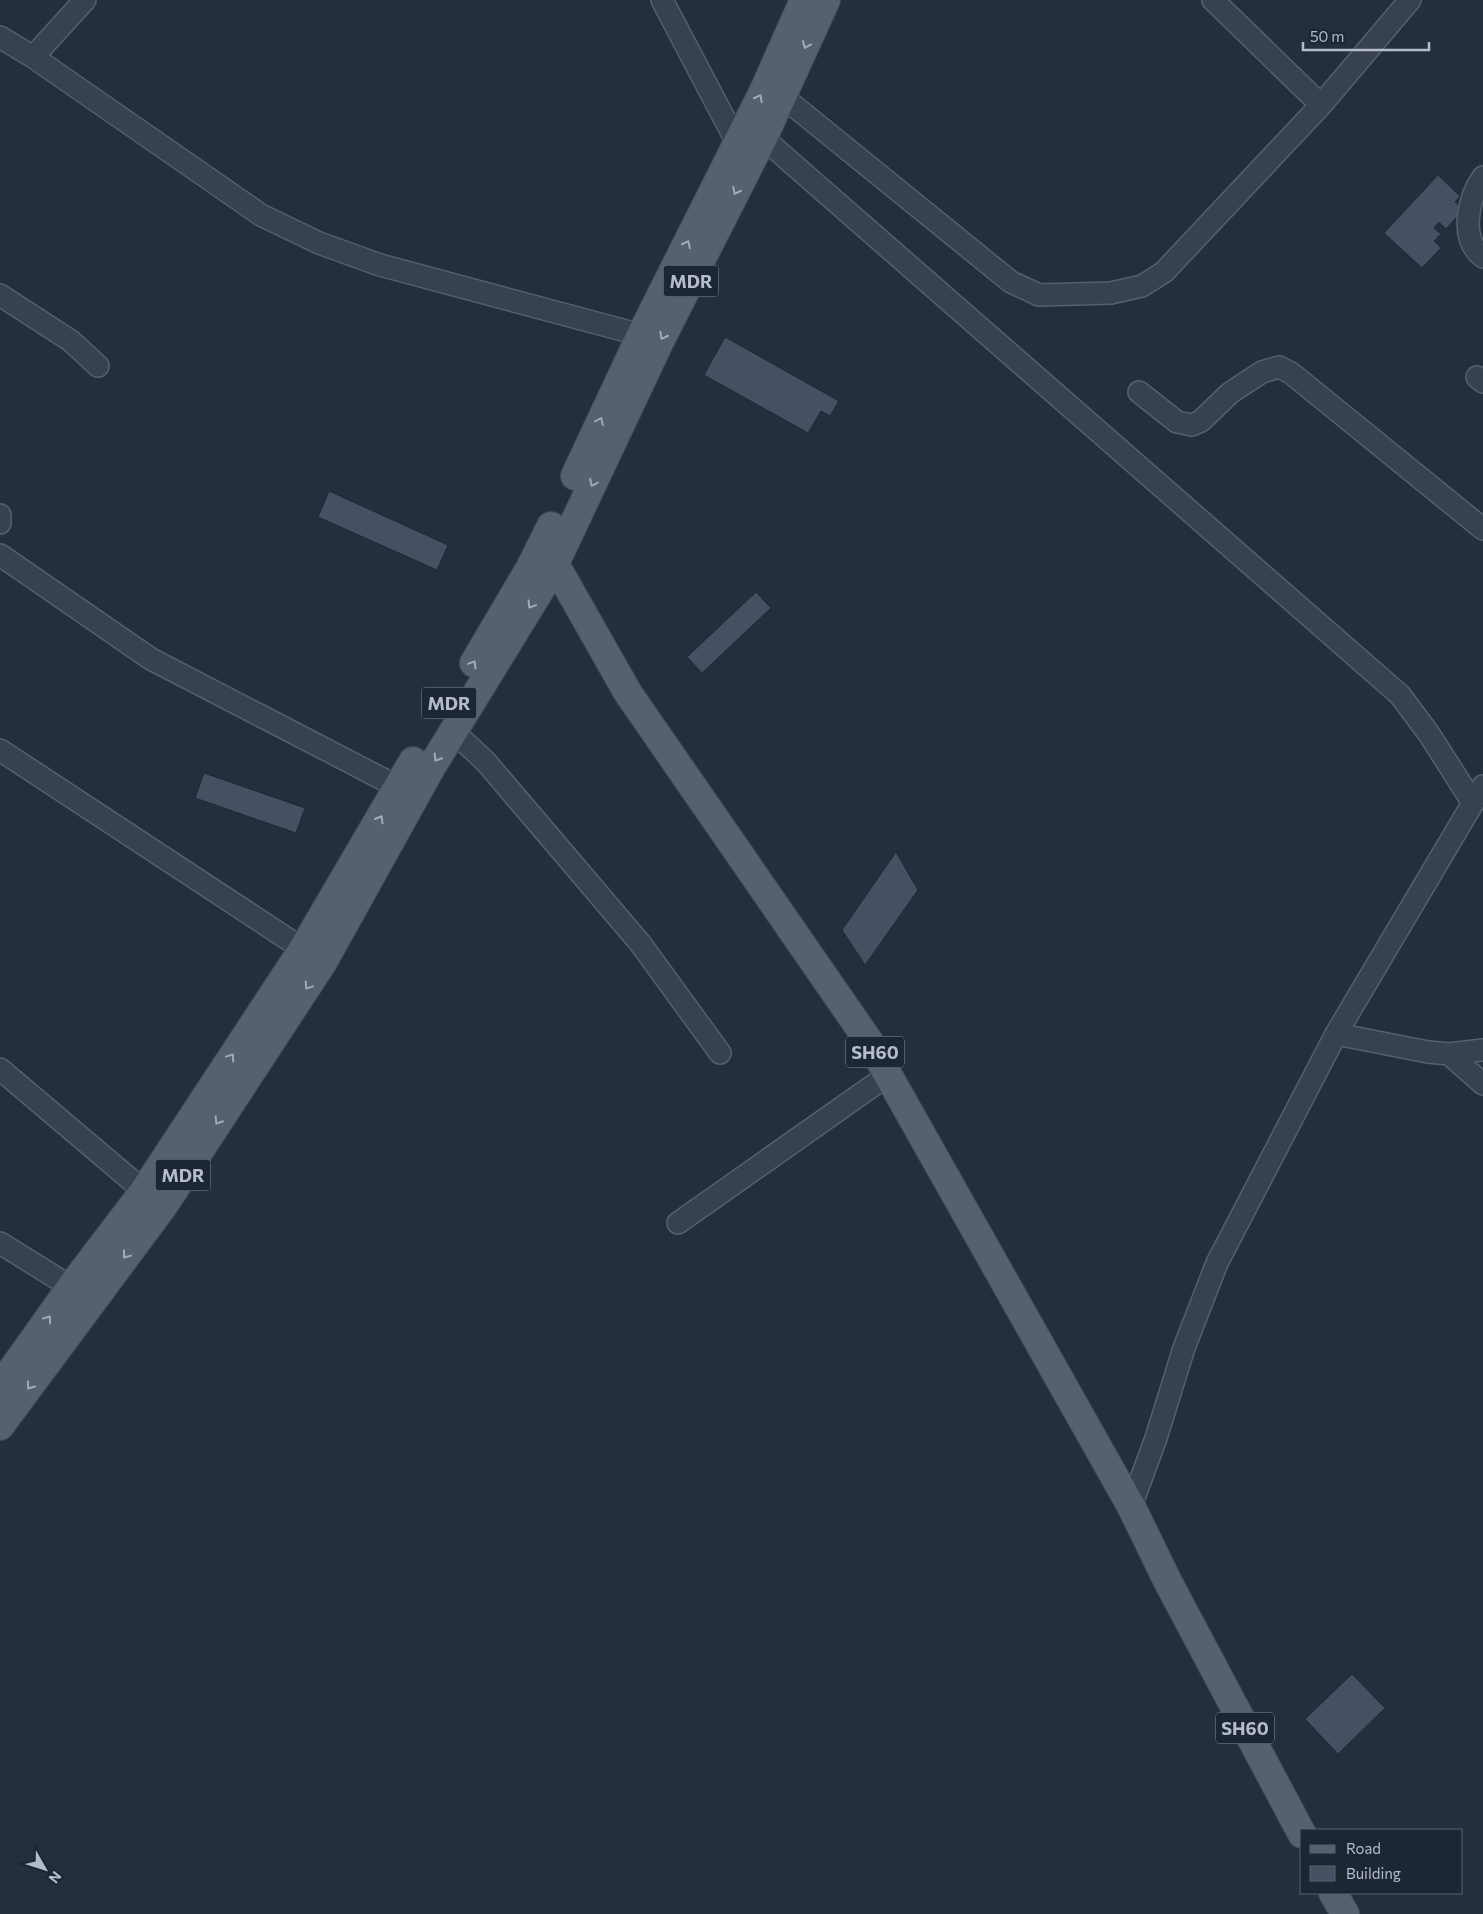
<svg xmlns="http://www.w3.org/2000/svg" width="1483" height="1914" font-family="Commissioner,sans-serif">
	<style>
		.building { fill: #455162; stroke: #1f2835 }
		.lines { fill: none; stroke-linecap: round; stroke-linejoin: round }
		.minor-casing { stroke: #565f6c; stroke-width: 24 }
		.major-casing { stroke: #414a57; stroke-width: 30 }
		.minor { stroke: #38414e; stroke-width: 21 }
		.major { stroke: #56606e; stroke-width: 28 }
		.oneway { stroke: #a1aab7 }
		.labels { text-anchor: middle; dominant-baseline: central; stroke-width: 5; stroke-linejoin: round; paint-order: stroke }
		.shield { fill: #1d2633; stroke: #878f9c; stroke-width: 1 }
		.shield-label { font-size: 18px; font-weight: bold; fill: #b4bcc9 }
	</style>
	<rect width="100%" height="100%" fill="#242f3e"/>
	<path class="building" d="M1438,175l22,21 -5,6 8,8 -17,19 -7,-7 -5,6 7,6 -7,7 7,7 -19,20 -38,-35z
		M725,337l114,64 -9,15 -9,-5 -13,22 -104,-58z
		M329,491l119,54 -11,25 -119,-53z
		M756,592l15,16 -69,65 -15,-16z
		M204,773l101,35 -9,25 -101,-35z
		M896,852l22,38 -53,75 -23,-35z
		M1352,1674l33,34 -47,46 -33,-35z"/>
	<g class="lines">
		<defs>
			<path id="minor" d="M662,0l81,154
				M1213,0l108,105
				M0,37l33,20 228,158 58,28 61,22 261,70
				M33,57l52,-57
				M783,97l228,185 28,13 72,-2 31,-7 22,-14 157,-167 89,-105
				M763,138l637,557 29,39 44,69
				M1483,177c-15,21 -24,62 0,80
				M0,295l71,46 27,25
				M1477,377l6,5
				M1139,392l38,30 15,3 9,-4 29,-28 32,-21 17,-5 12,6 192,156
				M0,515v8
				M0,555l151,104 247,128
				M454,732l32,30 154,181 80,110
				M0,750l315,207
				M1336,1034l92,18 21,2 34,-4
				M1449,1054l34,30
				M0,1069l144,122
				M678,1223l210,-148
				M0,1243l71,44
				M1131,1506l25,-68 28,-90 33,-85 119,-229 147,-248"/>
			<path id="major" d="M575,476l66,-141 123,-245 40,-90
				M548,552l80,141 242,350 261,463 37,76 134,252
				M474,663l56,-95 21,-42
				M0,1387l71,-100 73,-96 159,-242 110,-188
				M0,1426l164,-221 159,-243 109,-196 118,-192 109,-231 104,-205 63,-138
				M1333,1893l12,21"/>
		</defs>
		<use href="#minor" class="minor-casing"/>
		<use href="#major" class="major-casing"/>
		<use href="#minor" class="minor"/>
		<use href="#major" class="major"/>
	</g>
	<defs><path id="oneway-chevron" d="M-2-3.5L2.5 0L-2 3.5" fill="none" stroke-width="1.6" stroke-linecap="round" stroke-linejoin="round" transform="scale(1.25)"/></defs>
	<g class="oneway">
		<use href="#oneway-chevron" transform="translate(806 45) rotate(114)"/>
		<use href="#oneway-chevron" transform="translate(759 98) rotate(-63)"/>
		<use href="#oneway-chevron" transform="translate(736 191) rotate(117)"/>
		<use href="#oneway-chevron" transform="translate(687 244) rotate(-63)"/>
		<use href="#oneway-chevron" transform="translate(663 336) rotate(117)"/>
		<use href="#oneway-chevron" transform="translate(600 421) rotate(-65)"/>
		<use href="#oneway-chevron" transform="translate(593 483) rotate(116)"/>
		<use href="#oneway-chevron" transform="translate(531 605) rotate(121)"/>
		<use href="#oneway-chevron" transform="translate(473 664) rotate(-59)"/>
		<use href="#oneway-chevron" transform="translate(437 758) rotate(123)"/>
		<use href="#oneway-chevron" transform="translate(380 819) rotate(-60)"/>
		<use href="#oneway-chevron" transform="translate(308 986) rotate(124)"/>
		<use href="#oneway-chevron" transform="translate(231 1057) rotate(-56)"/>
		<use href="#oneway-chevron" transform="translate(218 1121) rotate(123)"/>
		<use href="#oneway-chevron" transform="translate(126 1255) rotate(127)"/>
		<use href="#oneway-chevron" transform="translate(48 1319) rotate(-55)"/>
		<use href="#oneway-chevron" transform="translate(30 1386) rotate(125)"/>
	</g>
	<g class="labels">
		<g class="shield">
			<rect x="663.5" y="265.5" width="55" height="31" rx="4"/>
			<rect x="421.5" y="687.5" width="55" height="31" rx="4"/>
			<rect x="846" y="1036.5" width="58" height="31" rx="4"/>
			<rect x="155.5" y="1159.5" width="55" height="31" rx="4"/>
			<rect x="1216" y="1712.5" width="58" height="31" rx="4"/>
		</g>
		<g class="shield-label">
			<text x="691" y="281">MDR</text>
			<text x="449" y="703">MDR</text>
			<text x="875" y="1052">SH60</text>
			<text x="183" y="1175">MDR</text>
			<text x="1245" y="1728">SH60</text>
		</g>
	</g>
	<rect x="1300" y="1829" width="162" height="65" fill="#1d2633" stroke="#59626f"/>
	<rect x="1310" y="1845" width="25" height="8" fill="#56606e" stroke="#59626f"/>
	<text x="1346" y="1854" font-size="15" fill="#b4bcc9">Road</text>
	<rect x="1310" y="1866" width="25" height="15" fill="#455162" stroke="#59626f"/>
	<text x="1346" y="1879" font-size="15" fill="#b4bcc9">Building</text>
	<g transform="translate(45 1869) rotate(129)" stroke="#1d2633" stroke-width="4" paint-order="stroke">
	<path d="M0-4L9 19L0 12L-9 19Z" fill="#b4bcc9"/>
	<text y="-8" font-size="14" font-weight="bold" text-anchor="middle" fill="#b4bcc9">N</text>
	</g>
	<path d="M1303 42v8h126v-8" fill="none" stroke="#b4bcc9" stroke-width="2.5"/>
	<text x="1310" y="42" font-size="15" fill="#b4bcc9" stroke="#1d2633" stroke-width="4" paint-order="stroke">50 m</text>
</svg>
